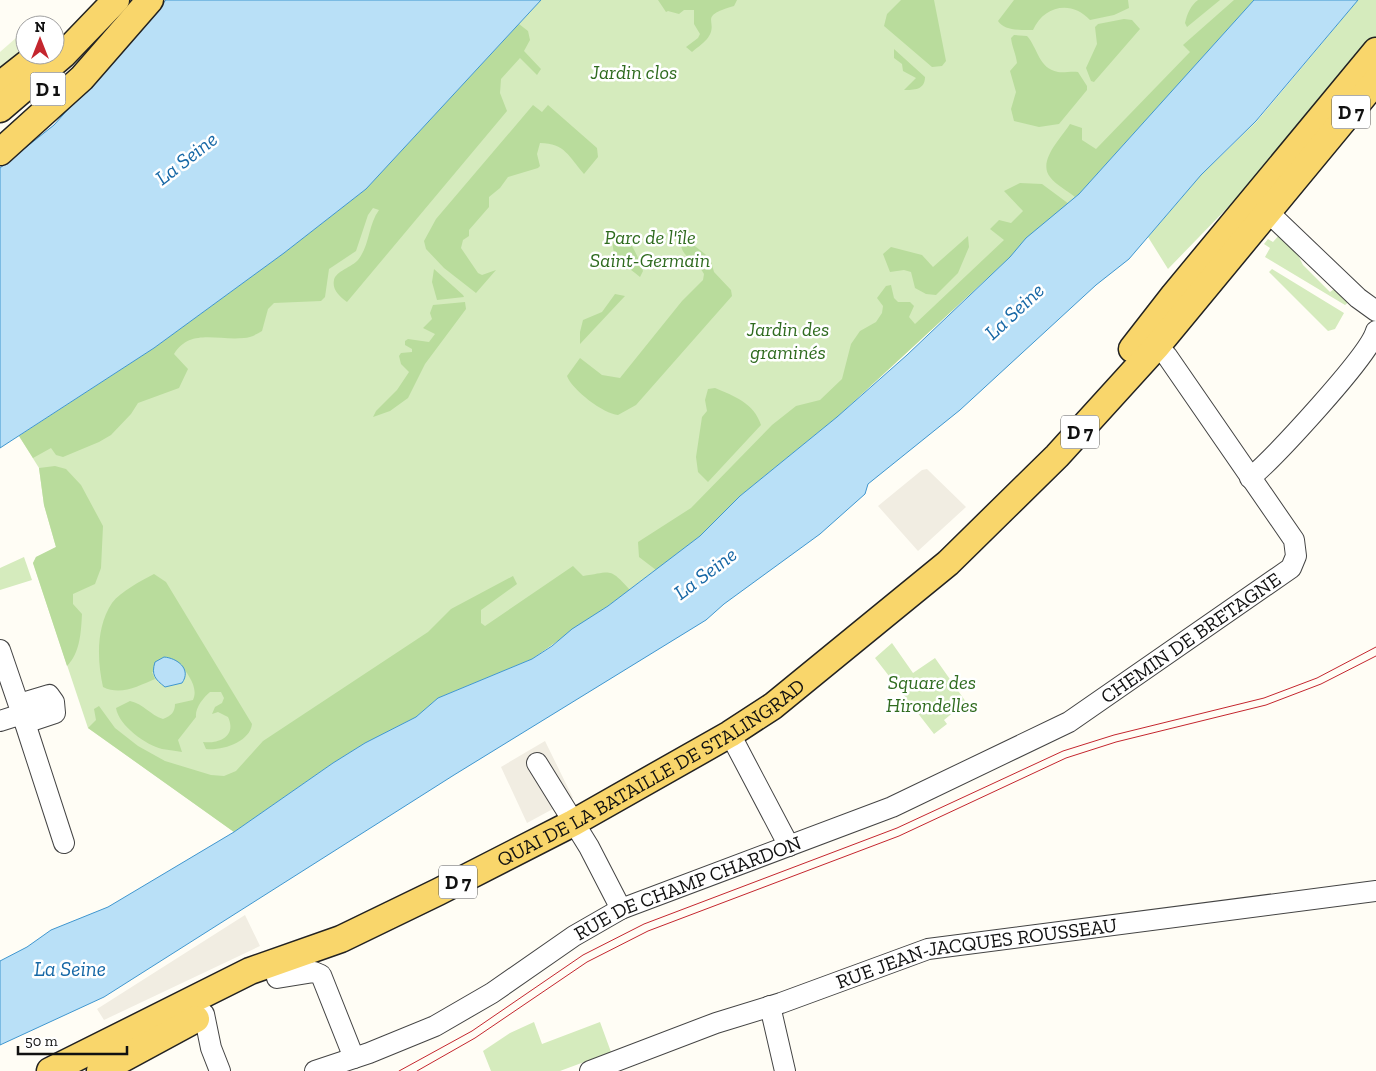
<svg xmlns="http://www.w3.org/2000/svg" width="1376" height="1071" font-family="'Zilla Slab',serif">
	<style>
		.green { fill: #d5ebbd }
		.forest { fill: #b9dc9c }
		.pitch { fill: #e6f2cf }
		.plaza { fill: #f1ede2 }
		.water { fill: #b9e0f7; stroke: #3f96cf }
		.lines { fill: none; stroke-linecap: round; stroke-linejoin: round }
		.minor-casing { stroke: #444; stroke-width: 22 }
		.major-casing { stroke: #222; stroke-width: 29 }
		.minor { stroke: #fff; stroke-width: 20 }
		.major { stroke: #f9d66b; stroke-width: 26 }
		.tram { stroke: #c4262e; stroke-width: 1 }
		.labels { text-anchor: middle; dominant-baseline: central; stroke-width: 5; stroke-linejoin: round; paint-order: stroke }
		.shield { fill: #fff; stroke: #585858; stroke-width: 1 }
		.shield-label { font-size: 19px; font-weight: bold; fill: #111 }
		.park-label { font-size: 20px; font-style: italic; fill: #2f6b1f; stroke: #fff }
		.street-label { font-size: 20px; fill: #111; stroke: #fff }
		.water-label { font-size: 21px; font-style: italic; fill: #1768a6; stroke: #fff }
	</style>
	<rect width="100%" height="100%" fill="#fffdf5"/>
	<path class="green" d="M541,0h713l-175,194 -242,223 -97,79 -40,40 -92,70 -36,23 -134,69 -22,19 -51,26 -32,20 -99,69 -146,-104 -55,-165 3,-6 20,-10 -12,-42 -5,-37 -20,-32 135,-88 130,-95 82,-64z
		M1358,0h18v48l-48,56 -160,165 -20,-32 53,-62 56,-54z
		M1280,234l16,17 7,14 27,27 7,-5 13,14 -5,4 -80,-48 5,-9 -6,-4 4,-5 5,3z
		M1272,269l72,44 -9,16 -7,2 -59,-59z
		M24,557l8,23 -32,10v-22z
		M892,643l21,30 22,-15 31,44 -22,18 3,4 -13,10 -59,-76z
		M534,1022l8,22 58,-22 11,30 -51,19h-69l-8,-20 27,-18z"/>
	<path class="forest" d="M658,0h79l-3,6c-39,11 -13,15 -27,33 -4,5 -11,9 -15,13l-6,-5 12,-9 2,-4 -6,-10v-14h-10l-5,4 -11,-3 -2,1z
		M901,0h33l12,61 -4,5 -10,1 -48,-41 3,-12z
		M1014,0h114l1,8 -15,7 -24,5c-18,-20 -46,-15 -57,10 -11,0 -29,1 -35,-9z
		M1198,0h22l-33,27 -2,-4c2,-9 6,-18 13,-23z
		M1234,0h20l-175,194 -4,3c-7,-6 -19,-12 -25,-20 -13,-16 12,-40 20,-53l12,4v12l14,9 94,-97 -7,-7z
		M1124,19l8,1 8,9 -46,53 -3,-1 -5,-13 11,-24 -2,-17 3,-3z
		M519,24l9,7 2,9 -6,11 17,18 -4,6 -17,-17 -19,21 -1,14 7,18 -160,191c-8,-6 -15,-12 -13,-22 2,-9 18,-13 24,-20 12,-15 10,-35 21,-50l-6,-2 -5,7 -12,36 -27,18 -4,28 -4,4 -47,2 -6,6 -6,22c-5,3 -12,7 -18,7 -26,3 -54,-10 -70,16l14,15 -9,19 -41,15 -7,11 -20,21 -12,7 -36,15 -7,-2 -5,-7 -18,10 -14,-22 135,-88 130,-95 82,-64z
		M1014,35l13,1c11,12 11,32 31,36 6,1 13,-1 20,0l9,14v4l-28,34 -20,3 -25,-6 -3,-12 5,-17 -6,-21 7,-8c-1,-9 -5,-16 -6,-25z
		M894,49l31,28c0,13 -11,13 -21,13l12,-12 -13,-7 -1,-7 -8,-6z
		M533,105l9,7 6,-7 49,43 1,9 -14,17c-15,-17 -19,-31 -44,-31l-3,11 3,12 -2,2 -30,9 -8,11 -11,9v10l-20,23v6l-6,4 -2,8 17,25 4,2 14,-5 -20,23 -32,-25 -18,-19 -2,-8 12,-22z
		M1020,183l22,1 27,20 -43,34 -16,19 -173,160 -97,79 -40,40 -44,34 -17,-13 -1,-15 53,-34 81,-83 24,-19 24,-6 22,-21 9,-35 9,-13 16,-9 6,-9 1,-7 -6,-8 9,-12 5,-1 3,13 4,4h12l4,4 -5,11 6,7 89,-84 -14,-11 9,-9 12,3 12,-12 -19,-20z
		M622,234c11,10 16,23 21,37l-3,6c-18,-16 -29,-13 -27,-41z
		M968,236l1,11 -11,26 -22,22 -10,-1 -11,-6 -4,-16 -7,-2 -14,2 -7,-18 8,-7 31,8 11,12z
		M686,239l24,19 4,14 17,18 1,6 -96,109 -18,10c-14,-1 -46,-25 -51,-39l13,-18 22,17 18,3 62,-77 21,-21 1,-6c-6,-12 -20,-15 -23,-28z
		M434,269l29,26 1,2 -27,3 -5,-18z
		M615,294l10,2 -45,48v-12l3,-12 19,-8z
		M465,302l1,7 -41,55 -17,34 -18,13 -17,6 3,-6 21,-21 12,-18 -8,-8 -2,-8 2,-3 11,-1v-3l-7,-4v-4l3,-2 21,3 6,-8 -12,-6 9,-9 -2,-6 3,-8z
		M715,388c19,8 39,15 46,37l-53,57 -10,-10 -2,-15 6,-40 5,-6 -2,-11 3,-11z
		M55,466l11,3 15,16 22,41 -2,42 -6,16 -22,10v10l9,10c-1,19 -2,39 -15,52l-34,-103 3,-6 20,-10 -12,-42 -5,-37z
		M573,566l10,10c29,-4 26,-9 47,14l-98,69 -94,39 -22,19 -51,26 -32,20 -99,69 -146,-104 8,-8 -2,-11 5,-3 16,22 23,18 27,15 46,14 13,1 12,-5 27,-30 165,-109 23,-23 62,-33 4,8 -36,26v13l4,3z
		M154,574l12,8 86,142c-2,18 -30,27 -46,25l-3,-7c16,2 34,-6 25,-25l-10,-5 -6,2 3,-7 7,-4 2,-5 -3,-6h-11c-7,6 -15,16 -14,25l-18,23 4,12c-6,-1 -13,-2 -20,-3 -16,-4 -43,-23 -46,-41l14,-7c14,3 20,14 33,18 8,-3 12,-7 12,-15l18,-4c6,-13 -6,-26 -12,-36l-29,8 3,7c-17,7 -34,17 -52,8 -6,-27 -7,-60 9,-84 9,-12 29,-22 42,-29z"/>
	<path class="pitch" d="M24,31l1,16 -25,23v-18z"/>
	<path class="plaza" d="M927,469l39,38 -48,44 -40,-45 44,-36z
		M545,741l28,57 -46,25 -26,-56z
		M245,915l15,31 -156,74 -7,-11z"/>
	<path class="water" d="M166,0h375l-175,189 -82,64 -130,95 -154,100v-280l54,-43z
		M1254,0h104l-102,121 -55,54 -72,84 -33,26 -136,125 -92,74 -3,10 -45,40 -96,70 -18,16 -252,155 -350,222 -104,48v-84l27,-14 24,-17 57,-23 126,-75 99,-69 32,-20 51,-26 22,-19 94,-39 20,-13 20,-17 36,-23 92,-70 40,-40 97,-79 70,-62 103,-98 16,-19 53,-44z
		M164,657c13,1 28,12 18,26l-17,4c-10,-8 -14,-12 -10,-25z"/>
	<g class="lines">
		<defs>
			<g id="minor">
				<path d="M1268,212l90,86 18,13"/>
				<path d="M1250,478c24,-20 119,-122 126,-147"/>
				<path d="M0,650l25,73 30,-10 -1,-11 -5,-7 -30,9"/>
				<path d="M0,721l22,-7"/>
				<path d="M25,723l39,120"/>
				<path d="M730,734l59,112"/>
				<path d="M537,763l52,84 32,62"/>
				<path d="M277,978l37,-6 7,3 33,83"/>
				<path d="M770,1006l15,65"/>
				<path d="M204,1014l7,34 9,23"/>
				<path id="s1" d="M315,1071l54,-18 66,-27 57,-33 82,-57 47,-27 271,-102 177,-85 222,-154 5,-12 -2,-16 -127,-184 -10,-10"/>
				<path id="s2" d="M590,1071l126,-48 65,-20 147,-54 448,-58"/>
			</g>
			<g id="major">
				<path d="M0,85l33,-26"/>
				<path d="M0,109l63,-54 53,-55"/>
				<path d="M0,152l82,-74 68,-78"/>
				<path d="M1132,349l42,-54 202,-244"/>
				<path id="s3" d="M50,1071l200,-100 91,-32 97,-47 135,-69 157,-89 43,-28 175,-143 109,-107 100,-110 219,-265"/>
				<path d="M100,1071l96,-52"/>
			</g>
		</defs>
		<use href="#minor" class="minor-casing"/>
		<use href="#major" class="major-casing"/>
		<use href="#minor" class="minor"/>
		<use href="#major" class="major"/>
		<path class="tram" d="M399,1071l73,-40 111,-76 61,-31 253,-96 166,-77 51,-16 150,-37 53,-20 59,-31
			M417,1071l58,-33 112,-76 61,-31 251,-95 167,-78 50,-16 150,-37 55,-21 55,-28"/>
	</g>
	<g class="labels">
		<g class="shield">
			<rect x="30.5" y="72.5" width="35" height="33" rx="4"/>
			<rect x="1332" y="95.5" width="38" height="33" rx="4"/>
			<rect x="1061" y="415.5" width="38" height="33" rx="4"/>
			<rect x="439" y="865.5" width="38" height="33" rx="4"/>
		</g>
		<g class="shield-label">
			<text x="48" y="89">D 1</text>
			<text x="1351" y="112">D 7</text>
			<text x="1080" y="432">D 7</text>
			<text x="458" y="882">D 7</text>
		</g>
		<g class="park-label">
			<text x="634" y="72">Jardin clos</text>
			<text x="650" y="237">Parc de l'île<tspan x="650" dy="23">Saint-Germain</tspan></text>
			<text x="788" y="329">Jardin des<tspan x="788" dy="23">graminés</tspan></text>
			<text x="932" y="682">Square des<tspan x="932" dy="23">Hirondelles</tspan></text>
		</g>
		<g class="street-label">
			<text stroke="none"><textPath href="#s1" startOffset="982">CHEMIN DE BRETAGNE</textPath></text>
			<text stroke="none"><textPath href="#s3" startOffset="672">QUAI DE LA BATAILLE DE STALINGRAD</textPath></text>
			<text stroke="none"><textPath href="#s1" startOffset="418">RUE DE CHAMP CHARDON</textPath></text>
			<text stroke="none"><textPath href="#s2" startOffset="406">RUE JEAN-JACQUES ROUSSEAU</textPath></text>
		</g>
		<g class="water-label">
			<text transform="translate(186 158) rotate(-38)">La Seine</text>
			<text transform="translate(1014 311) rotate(-43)">La Seine</text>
			<text transform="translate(705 573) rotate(-37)">La Seine</text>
			<text x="70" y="968">La Seine</text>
		</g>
	</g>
	<g transform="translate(40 40)"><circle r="24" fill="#ffffff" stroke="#a0a0a0"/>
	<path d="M0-4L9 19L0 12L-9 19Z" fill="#c4262e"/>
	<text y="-8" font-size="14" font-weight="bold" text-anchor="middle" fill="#111111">N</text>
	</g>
	<path d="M18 1046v8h109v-8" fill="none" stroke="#111111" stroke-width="2.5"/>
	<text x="25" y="1046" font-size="15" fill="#111111" stroke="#ffffff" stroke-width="4" paint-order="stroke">50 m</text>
</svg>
